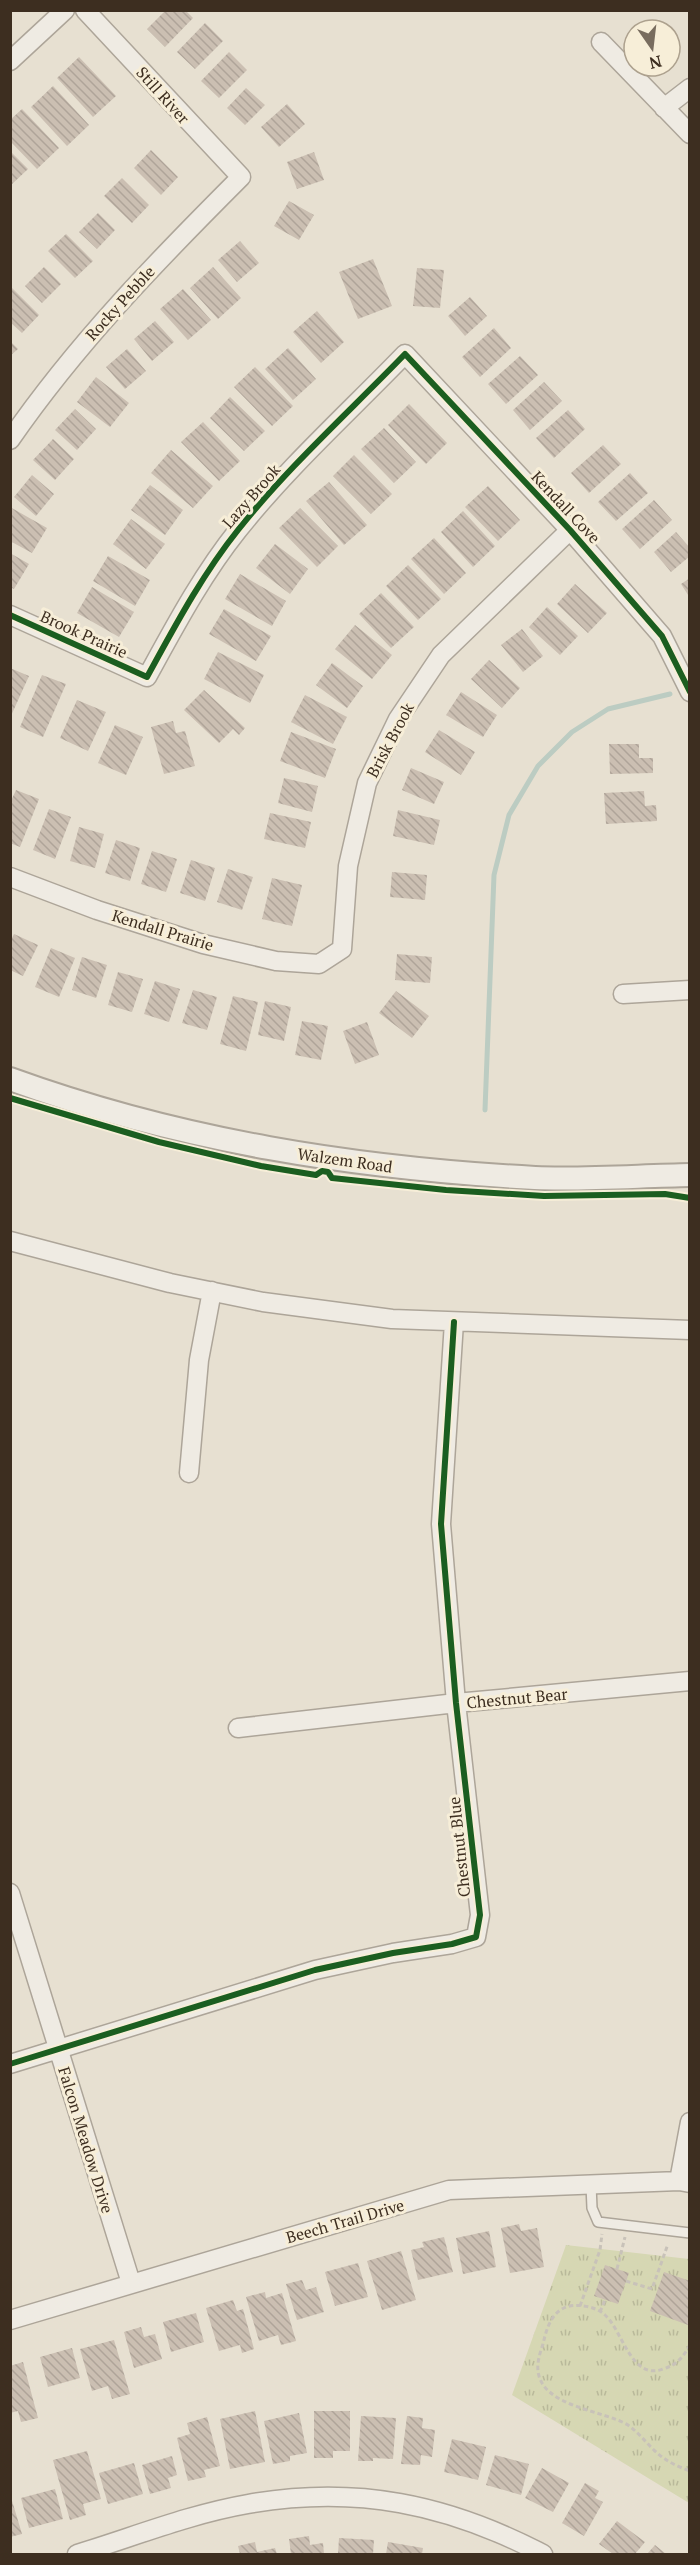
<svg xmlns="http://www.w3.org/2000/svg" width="700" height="2565" font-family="'PT Serif',serif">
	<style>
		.park { fill: url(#park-tufts) }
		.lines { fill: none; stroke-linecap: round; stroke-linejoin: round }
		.stream { stroke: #bcccc2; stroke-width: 5 }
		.building { fill: url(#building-back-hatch) }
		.service-casing { stroke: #ada599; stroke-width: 12 }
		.minor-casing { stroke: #ada599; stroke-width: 21 }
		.tertiary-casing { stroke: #ada599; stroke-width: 26 }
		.path { stroke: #c8c2b9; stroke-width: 3; stroke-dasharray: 4.5 3; stroke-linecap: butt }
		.service { stroke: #efebe3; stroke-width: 9 }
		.minor { stroke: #efebe3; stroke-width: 18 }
		.tertiary { stroke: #efebe3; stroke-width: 22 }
		.cycleway-casing { stroke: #f7eed8; stroke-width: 10 }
		.cycleway { stroke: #1b5e20; stroke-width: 6 }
		.labels { text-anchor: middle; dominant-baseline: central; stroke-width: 6; stroke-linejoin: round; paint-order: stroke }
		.street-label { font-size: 16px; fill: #3d2e20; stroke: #f7eed8 }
	</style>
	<defs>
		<pattern id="park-tufts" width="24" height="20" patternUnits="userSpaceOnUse" patternTransform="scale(1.5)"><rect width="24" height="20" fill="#d6d7b3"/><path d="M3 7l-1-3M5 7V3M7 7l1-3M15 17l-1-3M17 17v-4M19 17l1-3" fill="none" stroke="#b9b99a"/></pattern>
		<pattern id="building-back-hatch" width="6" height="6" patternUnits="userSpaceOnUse" patternTransform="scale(1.5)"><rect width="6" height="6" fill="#cbbfb2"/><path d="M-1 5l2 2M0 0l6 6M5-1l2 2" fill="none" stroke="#afa499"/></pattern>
	</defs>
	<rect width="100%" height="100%" fill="#e7e0d1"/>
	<path class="park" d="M566,2245l123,14v244l-177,-108z"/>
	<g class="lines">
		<path class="stream" d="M485,1110l9,-235 15,-60 29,-49 34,-34 36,-23 62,-15"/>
	</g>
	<path class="building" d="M166,10h19l8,8 -28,29 -18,-18z
		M205,23l18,18 -28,28 -18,-17z
		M229,52l18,18 -28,28 -18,-17z
		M79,57l37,39 -23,21 -36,-39z
		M53,86l36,39 -22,21 -36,-39z
		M246,88l19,17 -20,20 -18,-17z
		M287,104l18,20 -26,23 -18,-20z
		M22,109l37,39 -22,21 -27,-28v-21z
		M151,150l27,27 -17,18 -27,-27z
		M10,151l18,18 -18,17z
		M314,152l10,28 -27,9 -10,-27z
		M122,178l27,27 -17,18 -28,-27z
		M289,201l25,14 -15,25 -25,-14z
		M98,213l17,17 -18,19 -18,-17z
		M66,234l27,27 -18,17 -27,-27z
		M240,241l19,22 -22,19 -19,-22z
		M373,259l19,47 -34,13 -19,-47z
		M44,267l17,17 -19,19 -17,-17z
		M213,267l28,31 -23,21 -28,-31z
		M417,268l27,2 -4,38 -27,-2z
		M12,288l27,27 -17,18 -12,-11z
		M183,289l28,31 -23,20 -28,-31z
		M470,297l17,19 -22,20 -17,-20z
		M317,311l27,31 -23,21 -28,-31z
		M155,321l19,21 -22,19 -18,-22z
		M494,328l17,20 -31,29 -18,-20z
		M10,341l8,8 -8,7z
		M288,348l28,31 -23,21 -28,-31z
		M127,349l19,22 -21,18 -19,-22z
		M520,356l18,19 -32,29 -18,-20z
		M255,367l38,39 -21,20 -38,-39z
		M96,377l33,26 -19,24 -33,-25z
		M544,382l18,19 -32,29 -17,-20z
		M230,397l35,34 -21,20 -34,-33z
		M409,404l38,39 -21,21 -38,-39z
		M75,409l21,20 -19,21 -22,-20z
		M568,410l17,19 -31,29 -18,-20z
		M203,422l37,39 -21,20 -38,-39z
		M384,428l32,34 -22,21 -33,-34z
		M53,439l21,20 -19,21 -22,-20z
		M603,445l18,19 -32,29 -18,-20z
		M171,450l42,36 -20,22 -42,-35z
		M354,455l38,39 -21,20 -38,-38z
		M630,473l18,20 -32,28 -18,-19z
		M32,475l22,19 -18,22 -22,-19z
		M329,482l38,43 -23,20 -38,-44z
		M150,485l33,25 -18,25 -34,-25z
		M488,486l32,34 -22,21 -33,-34z
		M654,500l18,20 -32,29 -18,-20z
		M10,507l37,21 -15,25 -22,-12z
		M300,508l38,38 -21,21 -38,-39z
		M463,511l32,35 -22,21 -32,-35z
		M131,519l34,25 -19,25 -33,-25z
		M676,532l14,16v8l-19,16 -17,-20z
		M434,538l32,35 -22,21 -33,-35z
		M275,544l33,25 -18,25 -34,-26z
		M10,553l19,11 -15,25 -4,-2z
		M108,556l42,24 -15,26 -42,-25z
		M408,565l33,34 -23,21 -32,-34z
		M240,574l46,27 -14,25 -47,-27z
		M690,578v20l-9,-14z
		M575,584l32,29 -19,20 -31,-29z
		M92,587l42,25 -15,25 -42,-24z
		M381,593l33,34 -23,21 -32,-34z
		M547,607l31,29 -18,19 -31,-28z
		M224,609l47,27 -15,25 -47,-27z
		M355,625l37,30 -20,24 -37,-30z
		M522,629l21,27 -20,16 -22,-27z
		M218,652l46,23 -14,28 -46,-24z
		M489,660l31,28 -18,20 -31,-29z
		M332,663l31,23 -16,22 -31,-23z
		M10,668l19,8 -19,42z
		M42,675l24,9 -23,53 -23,-10z
		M204,690l41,38 -6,7 -6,-6 -14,14 -35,-33z
		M461,692l36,23 -14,22 -37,-22z
		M305,695l42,22 -14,27 -42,-22z
		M77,700l29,12 -18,39 -28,-13z
		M173,721l3,12 9,-2 10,35 -31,8 -13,-47z
		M115,725l28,12 -17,38 -28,-12z
		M439,730l36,22 -14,23 -36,-23z
		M291,732l45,17 -11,29 -45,-17z
		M609,744h30v14h14v15l-43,1z
		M411,768l33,14 -10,22 -32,-14z
		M284,778l34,8 -6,26 -34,-9z
		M16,790l23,9 -19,48 -10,-4v-40z
		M644,791l1,15 11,-1 1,16 -51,3 -2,-31z
		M49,809l22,8 -16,42 -22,-9z
		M398,810l42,10 -6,25 -41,-9z
		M270,813l41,9 -6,26 -41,-9z
		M79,827l25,7 -9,34 -25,-7z
		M116,840l24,8 -10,33 -25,-8z
		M152,851l25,8 -11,33 -25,-8z
		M191,860l24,8 -10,33 -25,-8z
		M228,869l25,8 -11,33 -25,-8z
		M392,872l35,3 -2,25 -35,-3z
		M272,878l30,7 -10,41 -30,-7z
		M14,934l24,11 -15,31 -13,-6v-28z
		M51,948l24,10 -16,39 -24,-10z
		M397,954l35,3 -2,26 -35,-3z
		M82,957l25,8 -11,33 -24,-8z
		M118,972l25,7 -11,33 -24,-7z
		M155,981l25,8 -11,33 -25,-8z
		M193,990l24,7 -10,33 -25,-7z
		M396,991l33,25 -17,22 -33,-25z
		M233,996l25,6 -12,49 -26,-7z
		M265,1001l26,6 -7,34 -26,-6z
		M302,1021l26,5 -7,34 -26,-5z
		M367,1022l12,33 -24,9 -12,-33z
		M519,2224l2,7 16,-3 7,39 -34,6 -9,-45z
		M489,2231l7,36 -33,7 -7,-36z
		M444,2237l9,35 -35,8 -7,-30 13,-3 -2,-5z
		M401,2251l15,49 -34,10 -15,-49z
		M358,2263l10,34 -33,9 -10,-34z
		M605,2265l24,8 -11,31 -24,-8z
		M664,2272l26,9 -2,44 -38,-14z
		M302,2280l4,10 10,-3 8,25 -27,8 -11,-36z
		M265,2292l1,6 16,-5 14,48 -15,4 -3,-10 -19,6 -13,-44z
		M233,2300l4,11 6,-2 11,40 -12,4 -2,-8 -21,6 -13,-43z
		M196,2313l8,29 -33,10 -8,-30z
		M141,2327l3,10 11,-3 7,25 -28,9 -10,-36z
		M114,2340l16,54 -18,5 -4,-13 -16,5 -12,-42z
		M72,2348l8,30 -32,9 -8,-30z
		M23,2362l15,56 -17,4 -3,-11 -8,2v-47z
		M255,2411l10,51 -35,7 -10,-50z
		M314,2411h36v40h-17v7h-19z
		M299,2413l8,40 -17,3v5l-17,3 -9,-43z
		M361,2416l35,2 -3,41 -20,-1v3h-15z
		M407,2416l16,2 -1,10 13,2 -3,27 -11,-2 -1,10 -19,-1z
		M207,2417l13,49 -16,4 2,7 -18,4 -11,-43 13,-4 -3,-11z
		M452,2439l34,8 -8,33 -34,-8z
		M87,2451l14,48 -18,5 3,11 -16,5 -17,-60z
		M495,2455l34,9 -8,31 -35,-10z
		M172,2456l5,19 -9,3 3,10 -21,6 -8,-29z
		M134,2463l9,31 -35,10 -9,-31z
		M542,2468l27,15 -16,29 -28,-14z
		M585,2483l14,8 -4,7 8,4 -19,34 -22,-13z
		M55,2489l8,30 -34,9 -8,-30z
		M10,2494l12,40 -12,3z
		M617,2521l28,21 -10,12h-22l-14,-10z
		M309,2536l1,9 13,-2 1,11h-33l-2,-15z
		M339,2538l35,2 -1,14h-35z
		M255,2542l2,10 18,-4 2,6h-37l-2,-8z
		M388,2542l35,6 -1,6h-36z
		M655,2545l11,9h-19z"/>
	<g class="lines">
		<defs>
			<path id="service" d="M591,2185l1,23 6,14 92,11"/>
			<path id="minor" d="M601,42l89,92
				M10,61l55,-51
				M664,108l26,-20
				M10,440c67,-97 148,-180 231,-263l-156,-167
				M10,615l137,62c28,-51 55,-102 91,-147 50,-63 111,-118 167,-176l165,176 92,106 28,56
				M10,877l87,33 106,34 73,17 43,3 23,-15 6,-83 19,-83 31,-64 43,-64 129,-125
				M623,994l67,-4
				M10,1241l160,42 93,19 129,17 298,11
				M189,1473l10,-113 13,-69
				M238,1728l218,-25 234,-22
				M10,1893l121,390
				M10,2064l305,-94 78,-17 59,-9 24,-7 4,-22 -24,-212 -15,-179 13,-202
				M679,2181l11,-59
				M10,2320l439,-130 230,-9 11,2
				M77,2554c56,-17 113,-40 171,-50 108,-19 199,0 295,50"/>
			<path id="tertiary" d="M10,1079c171,62 344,89 525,99 51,2 103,-2 155,-3"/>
		</defs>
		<use href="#service" class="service-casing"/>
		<use href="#minor" class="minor-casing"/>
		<use href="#tertiary" class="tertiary-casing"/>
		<path class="path" d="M617,2269l8,-32
			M626,2281l26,8 16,-45
			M580,2306l20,-56 2,-16
			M600,2312l5,-12
			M690,2345c-7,12 -13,20 -27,24 -32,12 -40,-38 -58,-54 -9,-9 -32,-13 -43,-6 -12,7 -16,22 -19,35 -3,9 -6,18 -5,27 4,36 65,39 90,54 14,10 23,25 37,34 7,5 17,9 25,12"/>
		<use href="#service" class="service"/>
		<use href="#minor" class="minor"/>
		<use href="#tertiary" class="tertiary"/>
		<defs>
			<path id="cycleway" d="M10,615l137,62c28,-51 55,-102 91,-147 50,-63 111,-118 167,-176l165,176 92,106 28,56
				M10,1098l149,44 102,24 55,9 6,-4 6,1 4,6 114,12 98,6 121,-2 25,4
				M10,2064l305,-94 78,-17 59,-9 24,-7 4,-22 -24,-212 -15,-179 13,-202"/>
		</defs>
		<use href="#cycleway" class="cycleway-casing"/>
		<use href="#cycleway" class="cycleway"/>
	</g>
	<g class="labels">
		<g class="street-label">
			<text transform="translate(163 95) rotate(48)">Still River</text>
			<text transform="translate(120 303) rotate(-48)">Rocky Pebble</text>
			<text transform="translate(251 496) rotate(-49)">Lazy Brook</text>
			<text transform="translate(566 507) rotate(47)">Kendall Cove</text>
			<text transform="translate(84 634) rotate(24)">Brook Prairie</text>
			<text transform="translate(390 740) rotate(-62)">Brisk Brook</text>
			<text transform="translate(163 930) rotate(17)">Kendall Prairie</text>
			<text transform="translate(345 1160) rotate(8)">Walzem Road</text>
			<text transform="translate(517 1698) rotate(-5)">Chestnut Bear</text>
			<text transform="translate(459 1847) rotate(-96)">Chestnut Blue</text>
			<text transform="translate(86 2140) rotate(73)">Falcon Meadow Drive</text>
			<text transform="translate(345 2221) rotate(-16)">Beech Trail Drive</text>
		</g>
	</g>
	<rect width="700" height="2565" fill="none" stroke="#3d2e20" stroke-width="24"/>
	<g transform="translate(652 48) rotate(166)"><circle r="28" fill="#f7eed8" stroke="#ada18e" stroke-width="1.5"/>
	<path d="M0-4.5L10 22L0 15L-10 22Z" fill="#786c5e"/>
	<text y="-9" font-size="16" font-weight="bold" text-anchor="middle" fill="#3d2e20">N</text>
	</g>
</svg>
